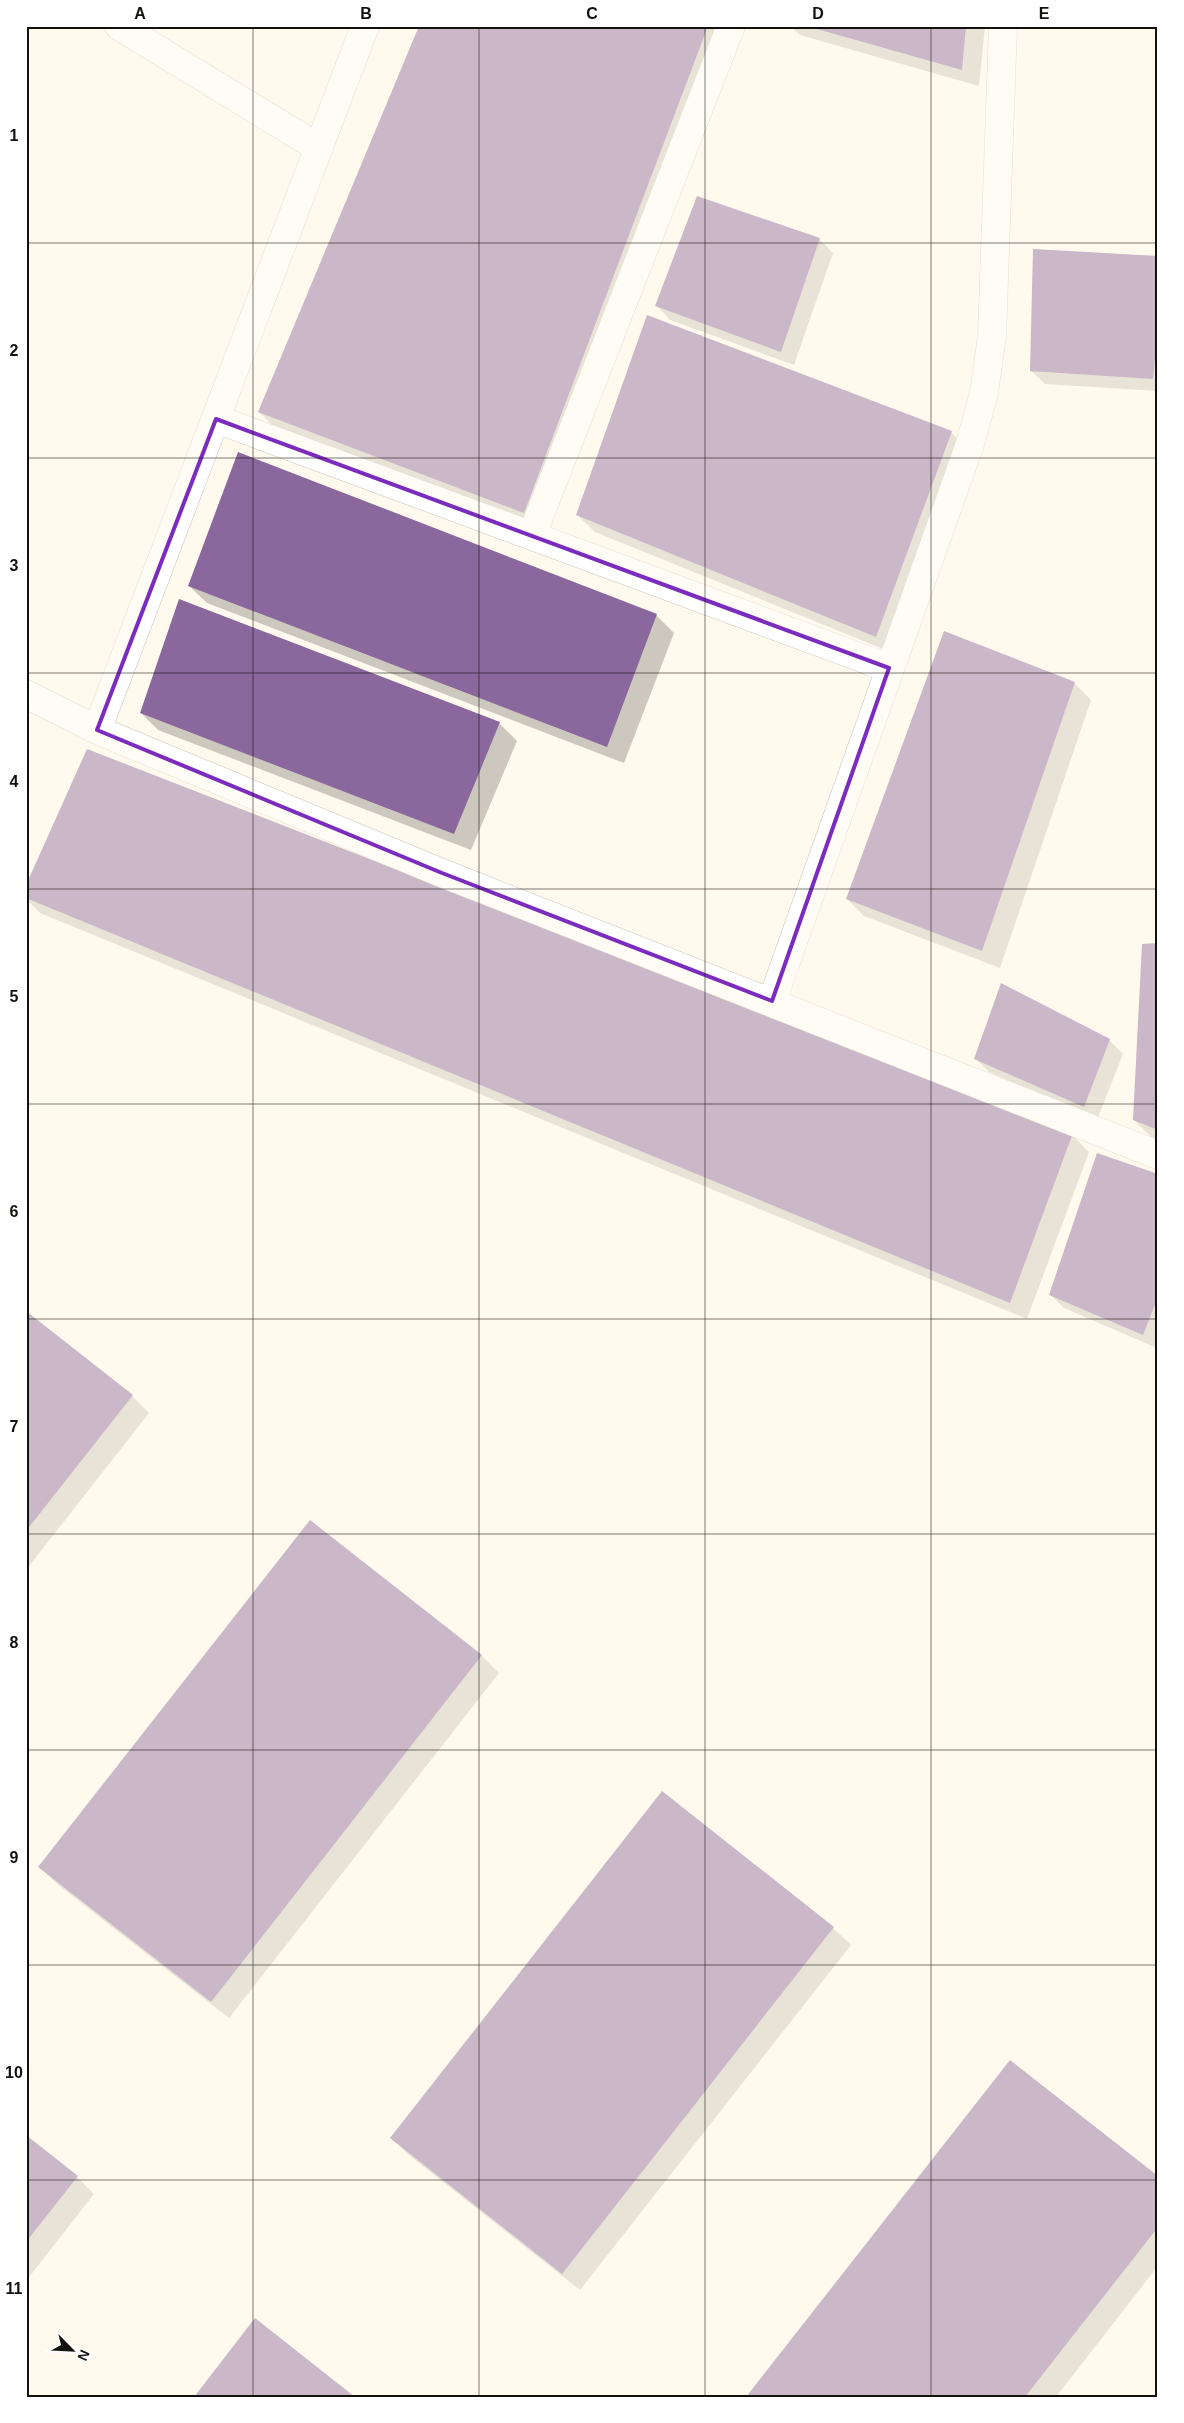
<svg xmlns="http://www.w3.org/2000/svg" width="1184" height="2423" font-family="Arial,sans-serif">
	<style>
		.shadow { fill: #0003 }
		.building { fill: #8a679c }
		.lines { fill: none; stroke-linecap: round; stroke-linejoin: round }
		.minor-casing { stroke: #c7c2b6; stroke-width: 29 }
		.minor { stroke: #fff; stroke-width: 28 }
		.marked { fill: none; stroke: #7b2cbf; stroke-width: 4; stroke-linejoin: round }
		.grid { fill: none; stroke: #13110d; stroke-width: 1; stroke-opacity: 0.55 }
		.neatline { fill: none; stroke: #13110d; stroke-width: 2 }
		.grid-label { font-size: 16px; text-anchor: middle; font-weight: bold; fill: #13110d }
	</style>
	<rect width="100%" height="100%" fill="#fffaed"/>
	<path class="shadow" d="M420,26h312l-191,503 -265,-100 -17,-17z
		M790,26h195l-6,60 -179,-51z
		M819,239l14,14 -39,112 -124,-45 -13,-14z
		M1158,257v134l-113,-7 -14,-13z
		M951,432l17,18 -75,203 -298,-121 -18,-17z
		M189,586l467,29 18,18 -50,130 -417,-160z
		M180,600l319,123 18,18 -46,109 -313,-120 -17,-17z
		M1074,683l17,17 -91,268 -136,-52 -17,-17z
		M26,888l1046,247 17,17 -62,167 -987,-406 -14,-14z
		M1158,944v196l-7,-3 -17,-17z
		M1109,1040l14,14 -26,66 -108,-48 -14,-14z
		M1158,1176v169l-1,3 -93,-40 -14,-14z
		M26,1313l106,83 17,17 -123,157z
		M310,1522l172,134 17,17 -270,345 -172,-134 -17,-17z
		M662,1793l171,135 18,17 -271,345 -171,-135 -17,-17z
		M26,2137l51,40 17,17 -68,87z
		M1158,2177v89l-102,131h-308z"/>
	<path class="building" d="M419,26h289l-184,487 -266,-101z
		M966,26l-4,44 -152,-43v-1z
		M697,196l123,42 -39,114 -126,-46z
		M1033,249l125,7v70l-5,53 -123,-8z
		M647,315l305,116 -76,206 -300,-122z
		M238,452l419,162 -50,133 -419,-161z
		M179,599l321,123 -46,112 -314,-121z
		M944,631l131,51 -93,269 -136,-52z
		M87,749l986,384 -63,170 -984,-405v-13z
		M1158,943v187l-25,-10 9,-176z
		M1001,983l109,56 -26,68 -110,-48z
		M1097,1153l61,21v123l-15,38 -94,-40z
		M26,1311l107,84 -107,136z
		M310,1520l172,135 -271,347 -173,-135z
		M662,1791l172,136 -272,347 -172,-136z
		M1010,2060l148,116v51l-133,170h-279z
		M26,2135l52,41 -52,66z
		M255,2318l100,79h-161z"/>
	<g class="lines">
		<defs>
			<path id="minor" d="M119,26l200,122
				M216,419l673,249
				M532,535l199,-509
				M26,694l71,36 345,143 716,282
				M97,730l268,-704
				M772,1001l198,-557 14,-51 8,-57 11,-310"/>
		</defs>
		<use href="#minor" class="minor-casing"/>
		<use href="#minor" class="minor"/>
	</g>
	<path d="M0 0H1184V2423H0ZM216,419l673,249 -117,333 -330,-128 -345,-143z" fill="#fffaed" fill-opacity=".55" fill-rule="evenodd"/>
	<path class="marked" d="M216,419l673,249 -117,333 -330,-128 -345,-143z"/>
	<path class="grid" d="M253,26v2371M479,26v2371M705,26v2371M931,26v2371M26,243h1132M26,458h1132M26,673h1132M26,889h1132M26,1104h1132M26,1319h1132M26,1534h1132M26,1750h1132M26,1965h1132M26,2180h1132"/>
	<rect width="1184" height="2423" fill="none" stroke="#ffffff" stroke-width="55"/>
	<g transform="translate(72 2350) rotate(114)" stroke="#ffffff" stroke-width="4" paint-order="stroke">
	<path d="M0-4L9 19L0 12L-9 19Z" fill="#13110d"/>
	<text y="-8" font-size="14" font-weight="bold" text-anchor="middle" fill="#13110d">N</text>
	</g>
	<rect x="28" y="28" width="1128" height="2368" class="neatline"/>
	<g class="grid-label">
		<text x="140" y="19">A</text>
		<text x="366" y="19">B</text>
		<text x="592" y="19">C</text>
		<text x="818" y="19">D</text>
		<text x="1044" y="19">E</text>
		<text x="14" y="141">1</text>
		<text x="14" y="356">2</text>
		<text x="14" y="571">3</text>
		<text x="14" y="787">4</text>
		<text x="14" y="1002">5</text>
		<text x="14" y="1217">6</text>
		<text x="14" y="1432">7</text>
		<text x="14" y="1648">8</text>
		<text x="14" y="1863">9</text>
		<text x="14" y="2078">10</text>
		<text x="14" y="2294">11</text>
	</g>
</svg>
